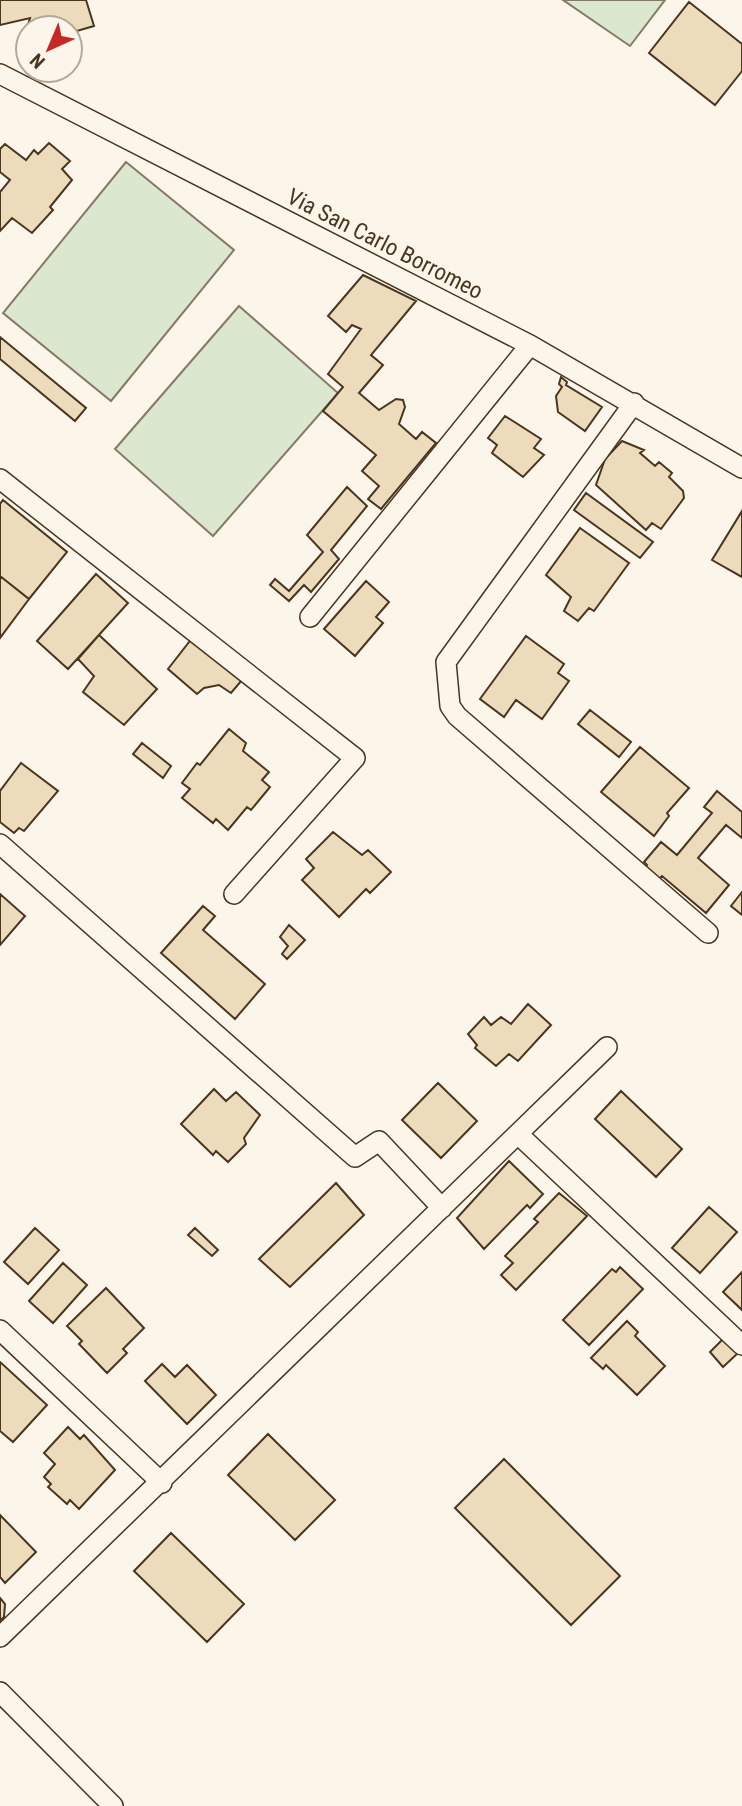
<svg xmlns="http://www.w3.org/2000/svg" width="742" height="1806" font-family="'Roboto Condensed',sans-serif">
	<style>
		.green { fill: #dce7d0; stroke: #887966; stroke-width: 2 }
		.building { fill: #ecdcbc; stroke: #4a3520; stroke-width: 2 }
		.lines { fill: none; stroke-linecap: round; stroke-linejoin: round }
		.minor-casing { stroke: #4a3520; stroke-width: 22 }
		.minor { stroke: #fbf6e9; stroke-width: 19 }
		.labels { text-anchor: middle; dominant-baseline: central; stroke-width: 5; stroke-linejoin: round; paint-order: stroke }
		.street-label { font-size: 23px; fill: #4a3520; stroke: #fbf6e9 }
	</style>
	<rect width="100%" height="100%" fill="#fbf6e9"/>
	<path class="green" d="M563,0h102l-35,46z
		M126,162l108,88 -123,151 -108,-88z
		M239,306l99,87 -125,143 -98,-87z"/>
	<path class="building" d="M0,0h86l8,26 -24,7v-5h-15v-5l-22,5 -5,-3 2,-7 -30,7z
		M689,2l53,42v27l-27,34 -66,-52z
		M49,143l21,18 -8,8 10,11 -22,27 3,3 -21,23 -20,-15 -12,13v-39l10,-12 -10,-8v-23l5,-5 21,16 8,-10 4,4z
		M363,275l53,26 -45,54 12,10 -24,28 20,17 17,-11 7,1 2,7 -6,17 17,15 6,-7 14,11 -55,66 -13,-10 11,-13 -17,-15 14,-16 -53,-44 20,-24 -15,-13 33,-45 -9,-4 -6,7 -18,-16z
		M0,337l86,71 -11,13 -75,-62z
		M561,377l6,5 -1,3 36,22 -17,24 -27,-19 -2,-16 6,-9 -3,-3z
		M505,416l36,23 -7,9 10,7 -21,22 -31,-24 5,-8 -9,-7z
		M622,441l22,9 -4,3 15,13 4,-4 13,11 -3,4 14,14 1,7 -23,31 -9,-6 -6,7 -50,-45 9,-26z
		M347,487l20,19 -36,44 8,9 -28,33 -7,-7 -15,16 -19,-16 5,-6 14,12 34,-39 -16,-17z
		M586,493l67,49 -13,16 -66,-48z
		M3,500l64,52 -38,47 -29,-23v-72z
		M742,511v66l-30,-17z
		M580,528l49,35 -35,48 -5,-3 -11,13 -14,-10 7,-14 -25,-22z
		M96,574l32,29 -60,66 -31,-28z
		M0,576l29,23 -29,39z
		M366,581l23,21 -13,15 7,6 -28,33 -31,-27z
		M99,635l58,54 -33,36 -41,-33 11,-16 -16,-17z
		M526,636l38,28 -6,9 11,8 -27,38 -26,-19 -12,17 -24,-18z
		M193,637l49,43 -11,13 -12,-8 -15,3 -7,6 -29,-25z
		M590,710l41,32 -12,15 -41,-33z
		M229,729l17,14 -3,8 26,21 -7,8 8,7 -19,23 -4,-3 -19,23 -12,-11 -3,4 -31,-25 8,-9 -8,-6 15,-20 3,2z
		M142,743l29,23 -8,12 -30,-24z
		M640,747l49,41 -22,25 2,3 -15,20 -53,-44z
		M21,763l37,28 -34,40 -5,-3 -5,5 -14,-11v-31z
		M717,791l25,21v26l-16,-13 -28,33 31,27 -23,28 -44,-37 -4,4 -14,-12 3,-3 -3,-3 17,-20 16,13 35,-42 -8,-6z
		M333,832l29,23 6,-5 23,22 -21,21 -4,-4 -27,28 -37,-37 12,-12 -8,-9z
		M742,892v23l-11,-9z
		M0,894l25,22 -25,29z
		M203,906l12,10 -12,14 62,54 -30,35 -74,-66z
		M289,925l16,15 -18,19 -5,-5 6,-8 -8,-9z
		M528,1004l23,21 -33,36 -9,-7 -13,12 -21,-18 2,-3 -9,-11 16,-17 7,8 10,-8 10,7z
		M438,1083l39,38 -36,37 -39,-38z
		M214,1089l12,12 10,-9 24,23 -16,23 2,6 -18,18 -12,-11 -3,4 -32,-31z
		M621,1091l61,58 -26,28 -61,-58z
		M509,1161l34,33 -13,14 -3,-3 -43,44 -27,-31z
		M336,1183l28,32 -74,72 -31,-28z
		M559,1193l28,23 -71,74 -15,-15 12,-12 -8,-7 33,-34 -4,-3z
		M709,1207l28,25 -37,41 -28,-25z
		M35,1228l24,22 -31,34 -24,-22z
		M195,1228l23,22 -6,6 -24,-21z
		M63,1263l24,22 -34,38 -24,-22z
		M620,1267l23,22 -54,56 -26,-25 49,-51 4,3z
		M742,1272v38l-19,-18z
		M106,1288l38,40 -21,21 4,4 -20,20 -28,-29 3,-3 -15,-15z
		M627,1321l11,11 -3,4 30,30 -28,29 -31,-30 -3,4 -12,-11z
		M724,1338l14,15 -15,14 -13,-15z
		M0,1362l47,43 -34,37 -13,-11z
		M162,1364l13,13 12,-12 29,30 -29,29 -42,-43z
		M68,1427l12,12 4,-4 31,35 -36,39 -9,-9 -3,4 -19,-17 3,-3 -7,-7 11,-13 -11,-11z
		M268,1434l67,66 -40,40 -67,-65z
		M504,1459l116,117 -49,49 -116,-117z
		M0,1515l36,37 -31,31 -5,-6z
		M171,1533l73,71 -37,38 -73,-71z
		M0,1598l5,6 -1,13 -4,4z"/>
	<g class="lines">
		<defs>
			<path id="minor" d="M0,74l530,271 212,123
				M634,403l-188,259 4,44 7,10 251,217
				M0,479l355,279 -121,136
				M310,617l220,-272
				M0,844l355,313 24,-16 63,67
				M519,1135l223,210
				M0,1330l162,153
				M0,1637l607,-590
				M0,1692l113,114"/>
		</defs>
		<use href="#minor" class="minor-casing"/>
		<use href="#minor" class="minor"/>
	</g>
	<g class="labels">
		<g class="street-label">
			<text transform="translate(385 244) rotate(27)">Via San Carlo Borromeo</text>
		</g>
	</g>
	<g transform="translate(49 49) rotate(224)"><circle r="33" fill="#fbf6e9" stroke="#b4a999" stroke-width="2"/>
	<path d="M0-5L12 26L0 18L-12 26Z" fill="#c62828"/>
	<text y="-10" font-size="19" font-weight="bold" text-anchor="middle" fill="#4a3520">N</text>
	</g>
</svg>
